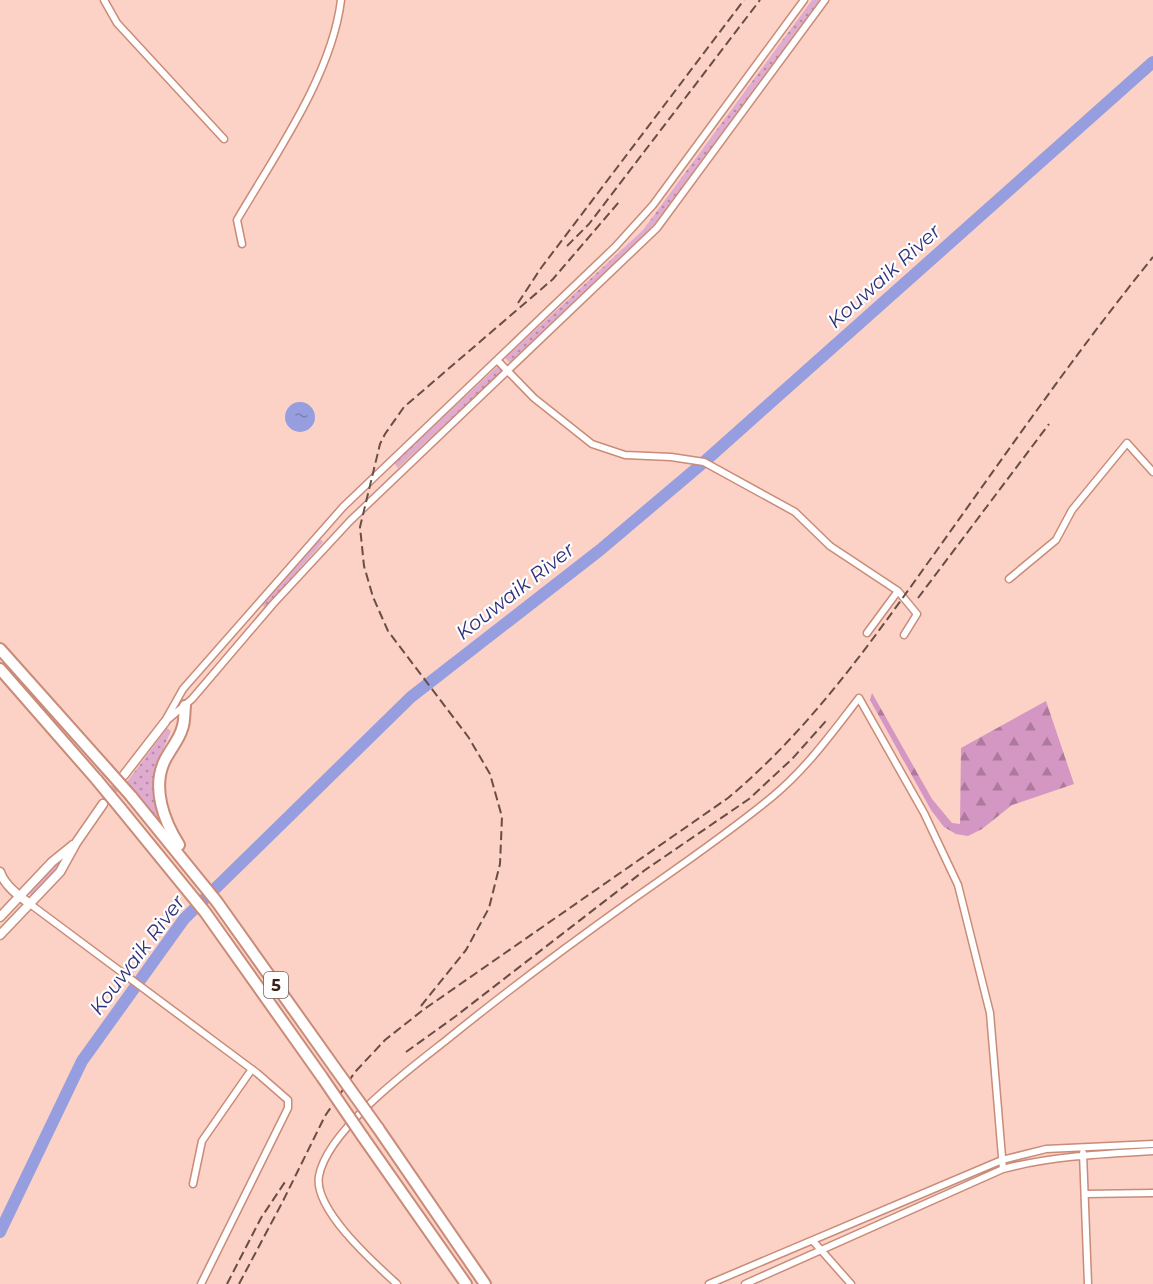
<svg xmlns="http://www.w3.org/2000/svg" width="1153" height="1284" font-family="Montserrat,sans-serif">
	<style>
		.grass { fill: url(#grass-dots) }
		.forest { fill: url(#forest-firs) }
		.water { fill: url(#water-ripples) }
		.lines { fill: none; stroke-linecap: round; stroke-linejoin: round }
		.river { stroke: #969edf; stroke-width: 12 }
		.secondary-tunnel { stroke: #d4aea3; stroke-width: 8; stroke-dasharray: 8 4; stroke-linecap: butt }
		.minor-casing { stroke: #ca8b78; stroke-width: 9 }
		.secondary-casing { stroke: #ca8b78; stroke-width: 11 }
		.trunk-casing { stroke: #ca8b78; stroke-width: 14 }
		.minor { stroke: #fff; stroke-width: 6 }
		.secondary { stroke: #fff; stroke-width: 8 }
		.trunk { stroke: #fff; stroke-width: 10 }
		.rail { stroke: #6a4d45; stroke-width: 2; stroke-dasharray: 9 4.5; stroke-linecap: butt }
		.trunk-bridge-casing { stroke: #ca8b78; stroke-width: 14; stroke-linecap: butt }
		.trunk-bridge { stroke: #fff; stroke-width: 10 }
		.labels { text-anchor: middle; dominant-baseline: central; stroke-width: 4.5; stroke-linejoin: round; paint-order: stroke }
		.shield { fill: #fefefe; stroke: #74635e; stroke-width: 1.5 }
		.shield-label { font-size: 16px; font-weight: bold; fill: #392019 }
		.water-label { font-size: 20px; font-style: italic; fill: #30317c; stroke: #fefefe }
	</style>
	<defs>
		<pattern id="grass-dots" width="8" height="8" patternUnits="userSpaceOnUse" patternTransform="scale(1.5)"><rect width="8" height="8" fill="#dfaccf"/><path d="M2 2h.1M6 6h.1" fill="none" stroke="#b68ca7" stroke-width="1.8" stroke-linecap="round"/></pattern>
		<pattern id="forest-firs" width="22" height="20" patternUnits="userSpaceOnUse" patternTransform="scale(1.5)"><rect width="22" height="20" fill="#d496c2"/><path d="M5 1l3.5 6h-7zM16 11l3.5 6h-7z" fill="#ad7a9d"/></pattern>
		<pattern id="water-ripples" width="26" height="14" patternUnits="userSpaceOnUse" patternTransform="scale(1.5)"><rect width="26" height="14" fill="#969edf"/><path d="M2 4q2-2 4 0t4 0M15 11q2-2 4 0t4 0" fill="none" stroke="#7b80b4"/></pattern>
	</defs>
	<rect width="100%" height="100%" fill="#fbd2c5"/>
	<path class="grass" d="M812,0h9l-174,234 -137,129 -5,-5 138,-128z
		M499,365l4,5 -105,98 -4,-5z
		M319,538l4,4 -58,66 -4,-4z
		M167,728l4,3c-19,42 -19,53 -8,98l-36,-47z
		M57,864l3,2 -26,30 -5,-2z"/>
	<path class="forest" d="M872,693l60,106 20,24 8,1 1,-76 85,-47 28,83 -62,21 -30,24 -14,7 -12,-2 -12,-7 -13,-17 -61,-110z"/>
	<path class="water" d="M285 417a15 15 0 1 1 30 0a15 15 0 1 1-30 0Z"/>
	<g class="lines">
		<path class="river" d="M0,1232l82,-171 102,-142 227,-222 189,-147 104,-88 449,-400"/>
		<path class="secondary-tunnel" d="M103,804l19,-26"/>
		<defs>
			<path id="minor" d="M104,0l13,23 107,116
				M242,244l-5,-24c38,-65 95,-145 104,-220
				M497,360l37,38 58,46 33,11 46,2 33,5 91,50 35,34 68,45 19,23 -13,21
				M1009,579l47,-39 16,-30 55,-67 26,29
				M867,633l31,-42
				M165,721l18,-32 160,-182 272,-260 38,-42 151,-205
				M165,722l27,-23 81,-95 77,-83 307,-293 168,-228
				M30,904l227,169 31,27v8l-87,176
				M1083,1153l5,131
				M193,1184l9,-43 50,-72
				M1085,1194l68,-1
				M813,1241l38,43
				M397,1284c-23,-21 -84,-75 -78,-108 8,-45 89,-106 125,-134 60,-49 122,-95 185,-140 48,-34 97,-67 143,-105 34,-28 60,-64 87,-99l65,115 34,72 32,128 13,156
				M709,1284l293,-124 44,-11 107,-5
				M745,1284l258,-115c49,-13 99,-15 150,-18"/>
			<path id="secondary" d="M124,775l41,-53
				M0,872c5,14 19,24 30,32
				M0,917l52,-55 21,-17
				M0,935l60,-63 16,-29 27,-39"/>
			<path id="trunk" d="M0,649l107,120
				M0,669l97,111
				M131,796l86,106 118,166
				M121,809l84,103 117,165
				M179,845c-15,-24 -27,-56 -15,-83 5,-11 15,-22 18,-33 3,-7 2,-16 3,-23
				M378,1128l107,156
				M363,1137l103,147"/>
		</defs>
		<use href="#minor" class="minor-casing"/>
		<use href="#secondary" class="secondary-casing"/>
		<use href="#trunk" class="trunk-casing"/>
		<use href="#minor" class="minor"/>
		<use href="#secondary" class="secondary"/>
		<use href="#trunk" class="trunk"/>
		<path class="rail" d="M567,246l22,-22 171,-224
			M518,303l23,-35 203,-268
			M918,598l131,-174
			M421,1006l45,-56 23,-42 11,-44 2,-47 -12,-43 -21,-36 -81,-107 -15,-34 -9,-31 -4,-39 20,-83 5,-10 19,-27 149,-128 66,-77
			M406,1052l50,-36 189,-146 104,-71 43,-40 34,-38
			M227,1284l34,-66 24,-36
			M239,1284l44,-83 42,-85 30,-44 30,-32 38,-30 305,-212c80,-67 139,-150 199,-234 74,-103 146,-208 226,-307"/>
		<defs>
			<path id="trunk-bridge" d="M107,769l24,27
				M97,780l24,29
				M335,1068l43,60
				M322,1077l41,60"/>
		</defs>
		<use href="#trunk-bridge" class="trunk-bridge-casing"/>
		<use href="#trunk-bridge" class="trunk-bridge"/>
	</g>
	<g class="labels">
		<rect class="shield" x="264" y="972" width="24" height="26" rx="4.5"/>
		<g class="shield-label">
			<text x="276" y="985">5</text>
		</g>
		<g class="water-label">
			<text transform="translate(884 276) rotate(-42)">Kouwaik River</text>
			<text transform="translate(515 591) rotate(-38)">Kouwaik River</text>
			<text transform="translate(137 955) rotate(-53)">Kouwaik River</text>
		</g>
	</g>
</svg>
